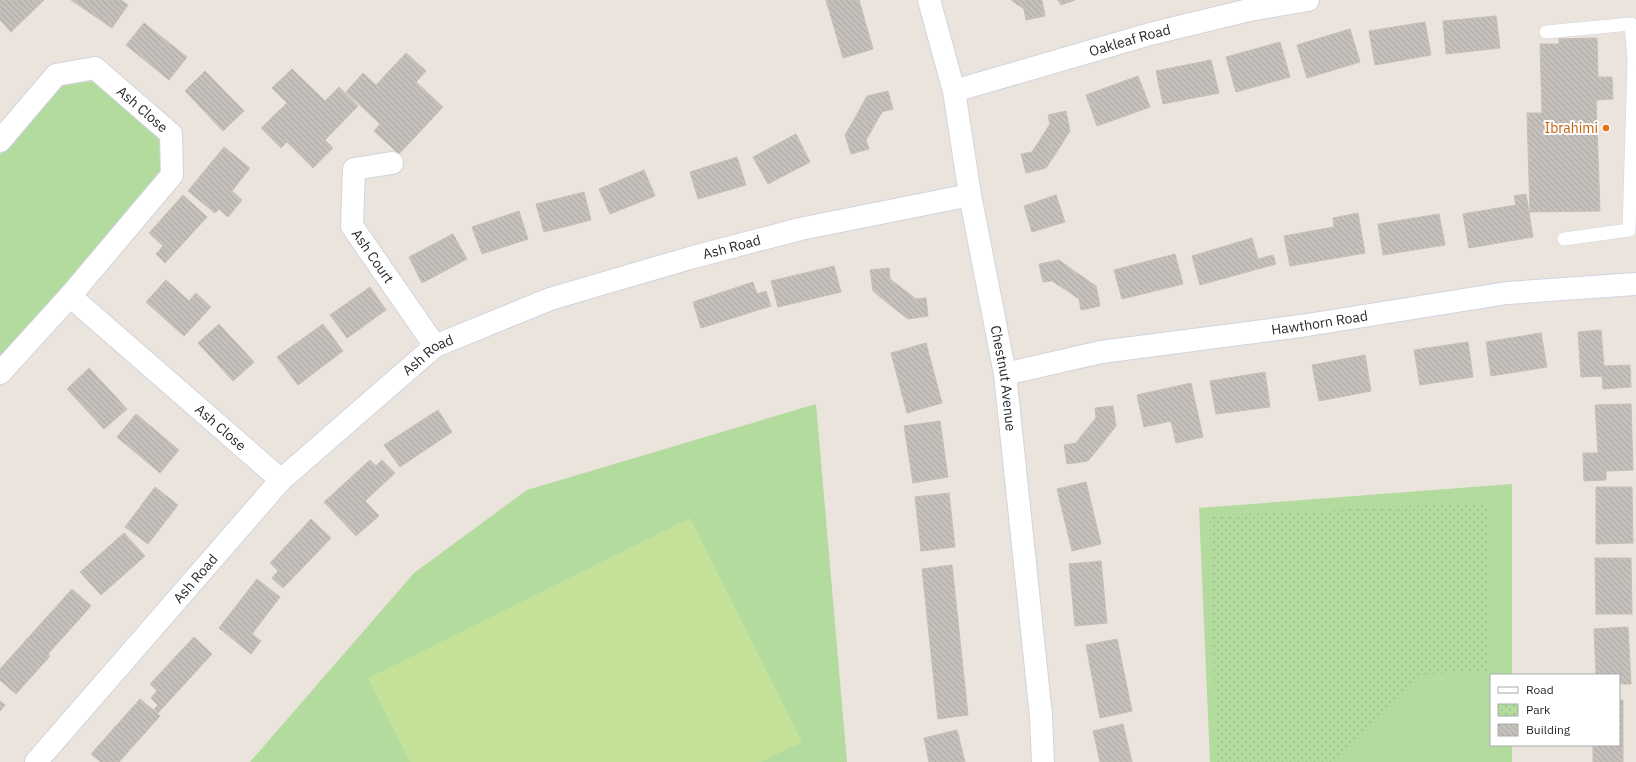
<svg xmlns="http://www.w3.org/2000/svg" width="1636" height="762" font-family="'IBM Plex Sans',sans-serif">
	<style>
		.grass { fill: #b3db9e }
		.park { fill: url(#park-dots) }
		.pitch { fill: #c4e19a }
		.building { fill: url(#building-back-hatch); stroke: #c5bfb6 }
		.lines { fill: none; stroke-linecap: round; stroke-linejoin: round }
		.service-casing { stroke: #d1d4e0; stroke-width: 14 }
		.minor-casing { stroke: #d1d4e0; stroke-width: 24 }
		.service { stroke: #fff; stroke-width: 13 }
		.minor { stroke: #fff; stroke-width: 22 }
		.food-dot { fill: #e8710a; stroke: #fff; stroke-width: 1.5 }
		.labels { text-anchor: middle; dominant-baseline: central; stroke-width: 4; stroke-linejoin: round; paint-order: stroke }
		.street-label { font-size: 14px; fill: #292929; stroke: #fff }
		.food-label { font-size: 14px; fill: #c56008; stroke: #fff; text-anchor: end }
	</style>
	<defs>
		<pattern id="park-dots" width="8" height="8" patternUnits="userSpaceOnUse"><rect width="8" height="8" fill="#b3db9e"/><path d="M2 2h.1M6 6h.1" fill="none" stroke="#9abc88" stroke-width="1.8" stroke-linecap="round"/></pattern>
		<pattern id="building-back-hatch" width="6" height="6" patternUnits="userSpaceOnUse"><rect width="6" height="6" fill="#c5c0bb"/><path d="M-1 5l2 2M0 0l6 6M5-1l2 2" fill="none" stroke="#a9a5a1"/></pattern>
	</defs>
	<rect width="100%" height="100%" fill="#eae4dc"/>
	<path class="grass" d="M95,81l67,60v31l-92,111 -70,77v-205l61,-70z
		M816,404l31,358h-597l164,-189 113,-83z
		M1512,484v191h-21v70h21v17h-302l-11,-254z"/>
	<path class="park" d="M1487,502l1,170 -67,3 -89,87h-116l-6,-246z"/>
	<path class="pitch" d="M690,518l112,224 -41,20h-351l-42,-84z"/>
	<path class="building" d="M0,0h44l-33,32 -11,-12z
		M71,0h50l7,5 -16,23z
		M826,0h33l14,49 -30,9z
		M1011,0h31l3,16 -19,4 -2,-11z
		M1058,0h17l-14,5z
		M1496,16l4,32 -54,6 -3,-33z
		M1425,22l6,33 -56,10 -6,-34z
		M144,23l43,34 -18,23 -43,-35z
		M1350,29l10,33 -53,16 -10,-33z
		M1597,38l1,39h14l1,22 -17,1 4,111 -70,1 -3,-99h15l-2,-69h19v-5z
		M1280,42l10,35 -54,15 -10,-35z
		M406,53l20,18 -10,11 27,25 -44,47 -25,-23 6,-7 -34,-32 17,-19 13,12z
		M1211,60l8,33 -56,11 -7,-33z
		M292,69l33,32 14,-14 19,19 -33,34 8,8 -20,20 -26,-26 -6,6 -20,-20 26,-25 -15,-15z
		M205,71l39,40 -21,20 -38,-40z
		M1138,76l12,31 -53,19 -11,-31z
		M888,91l5,18 -11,3 -8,14 -18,-10 11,-20z
		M1066,111l4,20 -12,19 -17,-12 9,-14 -2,-9z
		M856,116l18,10 -8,14 3,9 -18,5 -6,-19z
		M796,134l14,28 -42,22 -15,-27z
		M1041,138l17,12 -12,18 -20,5 -5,-19 11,-2z
		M224,147l26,21 -18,23 10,9 -14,17 -9,-8 -4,4 -27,-22z
		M737,157l9,28 -48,14 -8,-27z
		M644,170l11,26 -45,18 -11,-25z
		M584,192l7,28 -47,12 -8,-28z
		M1526,194l7,43 -64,11 -6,-34 53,-9 -2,-9z
		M183,195l24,22 -42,46 -9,-9 7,-8 -14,-13z
		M1056,195l9,27 -33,10 -8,-26z
		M519,211l9,28 -46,15 -10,-27z
		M1358,213l7,40 -75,13 -6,-30 50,-9 -1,-9z
		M1439,214l6,31 -62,10 -5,-31z
		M453,234l14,25 -45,24 -13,-26z
		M1252,238l6,21 15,-4 3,9 -76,21 -8,-29z
		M1175,254l8,30 -61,15 -8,-29z
		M1059,260l18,13 -11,17 -14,-9 -9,1 -4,-18z
		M834,266l7,26 -63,15 -7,-26z
		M889,268l1,11 13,10 -13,16 -17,-14 -3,-21z
		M1077,273l19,13 4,20 -19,4 -2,-11 -13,-9z
		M166,280l23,21 7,-8 15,14 -27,29 -38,-34z
		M753,282l4,12 9,-3 5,15 -70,22 -8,-26z
		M370,287l16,23 -39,28 -17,-23z
		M903,289l13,10 10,-1 2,18 -20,3 -18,-14z
		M219,324l35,38 -21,19 -35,-38z
		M323,324l20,27 -45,34 -21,-28z
		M1601,330l3,36 26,-1 1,22 -28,2 -1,-13 -21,1 -3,-45z
		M1541,333l6,34 -56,9 -5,-34z
		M1468,342l5,35 -53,8 -6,-35z
		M926,343l16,60 -35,10 -16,-60z
		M1365,355l6,36 -52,10 -7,-36z
		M89,368l38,41 -23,20 -37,-40z
		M1265,372l5,35 -54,7 -6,-33z
		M1191,383l12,54 -27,6 -5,-22 -27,6 -7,-32z
		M1631,404l2,66 -27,1v9l-22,1 -1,-28h15l-3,-48z
		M1113,406l3,20 -14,18 -17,-13 11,-13 -1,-10z
		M438,410l14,22 -52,35 -16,-22z
		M136,414l43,36 -19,23 -43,-36z
		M940,421l8,56 -35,6 -9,-57z
		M1085,431l17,13 -14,17 -21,3 -3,-19 12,-2z
		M370,460l6,6 6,-6 13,13 -30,28 14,15 -23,20 -32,-34z
		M1086,482l15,62 -29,7 -15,-62z
		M155,487l23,18 -30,39 -23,-17z
		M1596,487h36l1,56 -37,1z
		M949,493l6,54 -34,4 -6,-54z
		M311,519l20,19 -48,50 -11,-10 6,-7 -8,-8z
		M124,533l21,23 -44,39 -21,-23z
		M1595,558h36l1,56h-36z
		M1101,561l6,62 -32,3 -6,-62z
		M952,565l16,150 -30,4 -16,-150z
		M257,579l23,18 -28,37 9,7 -10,13 -32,-26z
		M72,589l19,17 -43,48 2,2 -34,38 -16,-14v-11z
		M1628,627l3,57h-12v-9h-23l-2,-46z
		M194,637l18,17 -54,59 -4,-4 4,-4 -7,-7 6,-7 -7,-7z
		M1117,639l15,72 -32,7 -14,-73z
		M140,699l20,17 -41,46h-18l-10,-8z
		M1619,700h4v62h-30v-17h26z
		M0,701l5,4 -5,6z
		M1123,724l9,38h-32l-7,-31z
		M957,730l8,32h-36l-5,-24z"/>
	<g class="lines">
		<defs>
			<path id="service" d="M1546,32l85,-8 3,36
				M1564,239l65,-9 5,-170 1,-3h1"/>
			<g id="minor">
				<path id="s1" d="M929,0l25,91 16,104 35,179 36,342 2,46"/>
				<path id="s2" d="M954,91l196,-57 99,-24 59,-10"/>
				<path id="s3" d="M0,141l56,-66 39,-7 76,66 1,41 -102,121 -70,77"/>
				<path id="s4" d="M392,163l-38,6 -2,57 83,120"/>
				<path id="s5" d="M70,296l211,184"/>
				<path id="s6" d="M1005,374l96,-22 200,-26 206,-33 129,-9"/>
				<path id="s7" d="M36,762l245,-282 154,-134 115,-47 140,-41 110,-29 170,-34"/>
			</g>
		</defs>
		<use href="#service" class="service-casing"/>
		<use href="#minor" class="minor-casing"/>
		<use href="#service" class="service"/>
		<use href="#minor" class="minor"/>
	</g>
	<circle class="food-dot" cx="1606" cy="128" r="4"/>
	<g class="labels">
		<g class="street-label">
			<text stroke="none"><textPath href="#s2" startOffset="183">Oakleaf Road</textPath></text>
			<text stroke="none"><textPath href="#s3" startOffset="189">Ash Close</textPath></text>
			<text stroke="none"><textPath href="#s7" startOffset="891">Ash Road</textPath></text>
			<text stroke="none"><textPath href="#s4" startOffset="132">Ash Court</textPath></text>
			<text stroke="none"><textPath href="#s6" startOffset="319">Hawthorn Road</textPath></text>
			<text stroke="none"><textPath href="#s7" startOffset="567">Ash Road</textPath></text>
			<text stroke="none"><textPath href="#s1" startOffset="386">Chestnut Avenue</textPath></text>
			<text stroke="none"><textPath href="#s5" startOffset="200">Ash Close</textPath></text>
			<text stroke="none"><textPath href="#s7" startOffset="243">Ash Road</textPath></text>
		</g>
		<g class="food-label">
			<text x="1598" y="128">Ibrahimi</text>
		</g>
	</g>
	<rect x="1490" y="674" width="130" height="72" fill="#ffffff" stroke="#a9a9a9"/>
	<rect x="1498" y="687" width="20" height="6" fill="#ffffff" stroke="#a9a9a9"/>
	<text x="1526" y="694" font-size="12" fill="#292929">Road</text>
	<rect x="1498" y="704" width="20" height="12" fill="url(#park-dots)" stroke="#a9a9a9"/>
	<text x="1526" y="714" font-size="12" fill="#292929">Park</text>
	<rect x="1498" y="724" width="20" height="12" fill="url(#building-back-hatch)" stroke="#a9a9a9"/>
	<text x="1526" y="734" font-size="12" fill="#292929">Building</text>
</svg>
